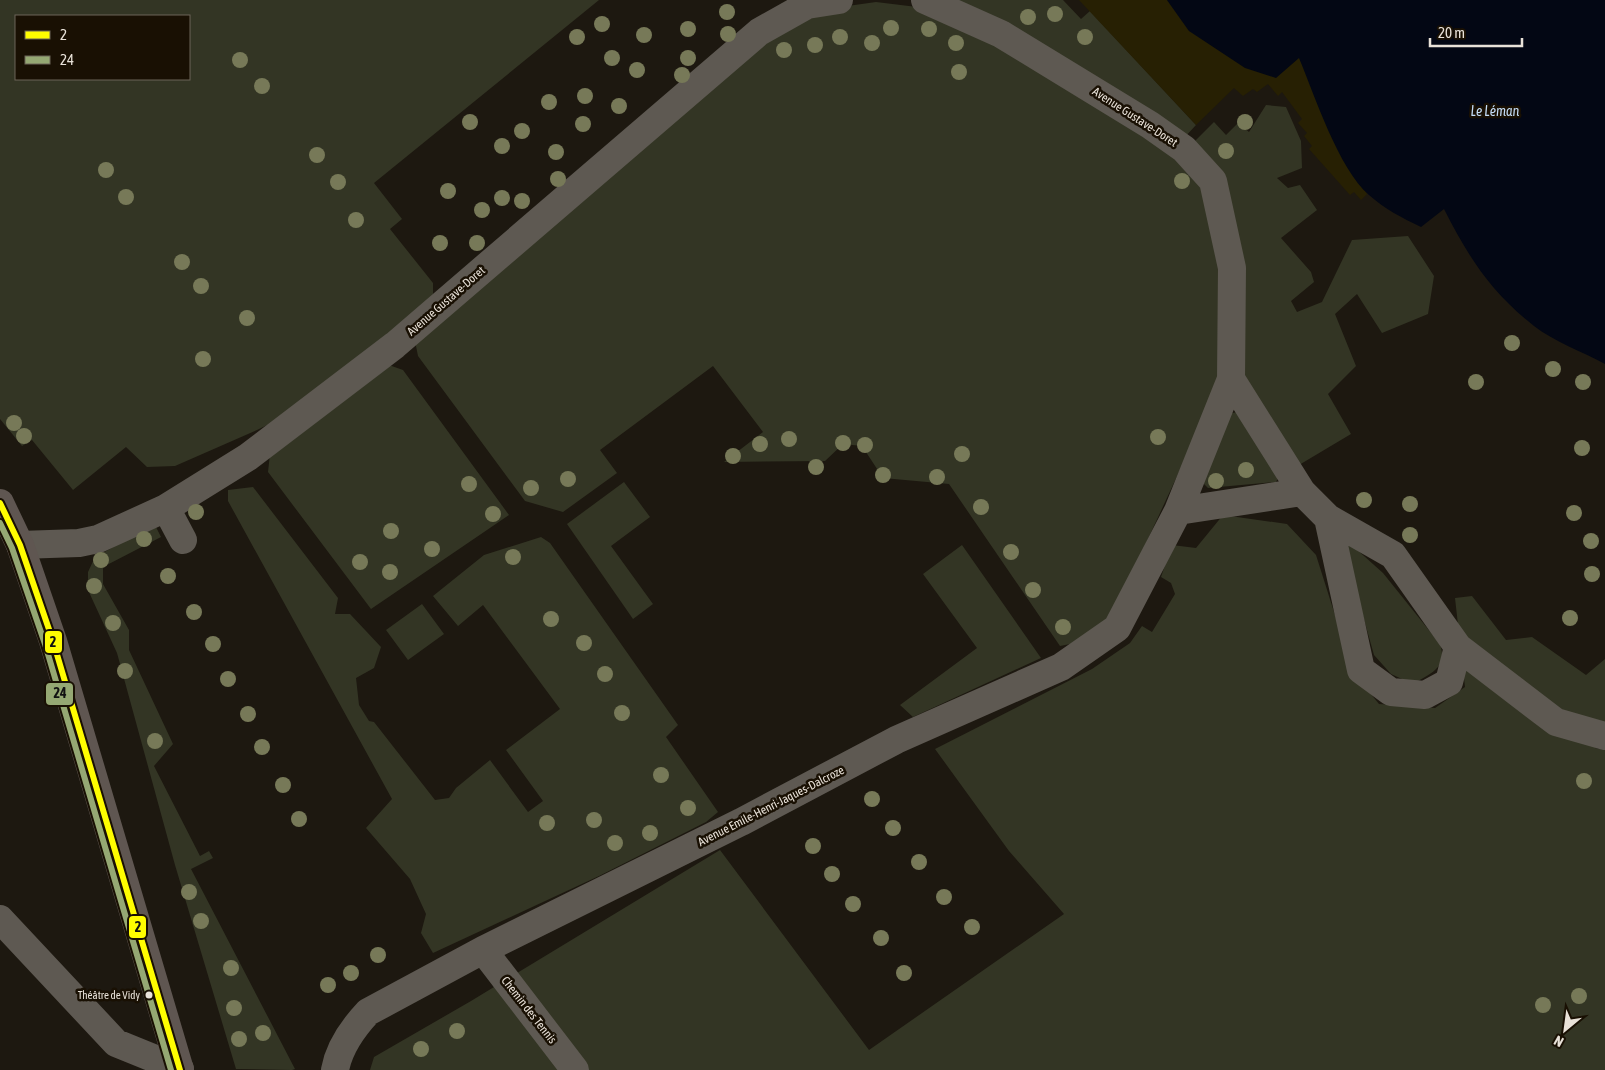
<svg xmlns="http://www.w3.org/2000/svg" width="1605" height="1070" font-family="'Asap Condensed',sans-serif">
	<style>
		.green { fill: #333524; fill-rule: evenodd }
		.sand { fill: #272003 }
		.water { fill: #030714 }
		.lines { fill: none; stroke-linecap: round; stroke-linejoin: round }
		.minor { stroke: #5e5952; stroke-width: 28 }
		.major { stroke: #5f5651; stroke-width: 28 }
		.bus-1-casing { stroke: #191003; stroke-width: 10 }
		.bus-2-casing { stroke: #191003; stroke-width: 10 }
		.bus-1 { stroke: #fffd00; stroke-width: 6 }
		.bus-2 { stroke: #95a873; stroke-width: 6 }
		.tree { fill: #777958 }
		.bus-dot { fill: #e9e2d9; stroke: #191003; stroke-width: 2 }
		.labels { text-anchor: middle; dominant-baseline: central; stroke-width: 5; stroke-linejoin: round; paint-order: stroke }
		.bus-label { font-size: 11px; fill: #e9e2d9; stroke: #191003; text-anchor: end }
		.street-label { font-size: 12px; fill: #e9e2d9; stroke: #191003 }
		.water-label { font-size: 14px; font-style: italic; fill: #c5ddf7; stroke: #191003 }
		.line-badge { stroke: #191003; stroke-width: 2 }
		.pale-badge-label { font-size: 14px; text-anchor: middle; font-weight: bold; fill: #111 }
	</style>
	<rect width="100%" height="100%" fill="#1d1810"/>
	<path class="green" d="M0,0h599l-225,183 28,36 -12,10 43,54v11l-7,9 -128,107 -41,20 -82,36 -28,1 -21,-20 -53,43 -41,-50 -10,6 -22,-27zM16,16h173v63h-173z
		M950,0h113l18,19 9,-8 106,114 -12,13z
		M876,2l41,5 275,137 22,-22 12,13 12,-12 11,9 17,-27 20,2 15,34 1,27 -25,10 11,10 12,-3 17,25 -36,28 30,34 3,10 -23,19 6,11 25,-10 30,-62 56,-4 26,40 -6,38 -46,19 -25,-39 -22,20 21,52 -28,28 23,40 -52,31 -54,-87 -54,68 -82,177 -24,18 -25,5 -111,-162 -66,-6 -21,-32 -19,-2 -18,17 -101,1 39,-30 -50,-66 -113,84 17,23 -54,39 -38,-11 -107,-145 -3,-15 352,-302 45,-28z
		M386,364l17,6 106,145 -138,94 -103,-137 2,-18z
		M1237,412l43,62 -4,8 -68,6 -6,-6 22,-67z
		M624,482l26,35 -39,29 42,58 -20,15 -66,-95z
		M253,487l85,111 -3,16h15l31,33 -7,21 -18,10 3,27 10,16 5,1 61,78 14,-2 7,-10 34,-28 38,52 15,-11 -37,-51 54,-41 -77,-104 -25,21 -25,-30 51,-41 57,-18 9,6 128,182 -12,12 52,75 -12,10 -107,54 -166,77 -12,-20 5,-19 -16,-35 -44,-51 26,-29 -164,-298v-11z
		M1223,515l64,9 29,31 37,117 26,32 56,4 30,-21 -10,-89 17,-2 34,44 26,-3 54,38 19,-16v73l-10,16 10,2v320h-1235l4,-13 97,-56 249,-151 149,200 195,-136 -55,-63 -74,-102 157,-80 38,-26 12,-17 10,6 23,-38 -4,-11 -10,-6 11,-32 24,3z
		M155,525l6,12 -58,30v17l26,46v20l44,94 -19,22 46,90 9,-5 4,7 -22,11 104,200 -3,1 -56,-1 -61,-204 -58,-212 -29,-63v-18l7,-15z
		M1345,539l38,34 57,71c8,24 -9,29 -27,40l-22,-10 -17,-19 -16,-57z
		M962,545l79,113 -128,59 -13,-12 77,-57 -54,-74z
		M422,604l22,30 -36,26 -22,-30z"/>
	<path class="sand" d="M1079,0h88l22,31 110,26 55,118 13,19 -6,6 -7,-8 -4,3 -41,-46 3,-3 -8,-10 3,-3 -9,-10 4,-4 -20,-27 -4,4 -10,-12 -11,8 -4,-3 -10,7 -9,-8 -38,37z"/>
	<path class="water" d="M1167,0h438v364c-22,-12 -52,-23 -71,-38 -44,-35 -65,-68 -90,-117l-23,18c-19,-9 -36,-18 -52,-32 -31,-27 -54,-99 -70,-137l-23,20 -31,-10 -56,-37z"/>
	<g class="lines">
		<path class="minor" d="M1231,379l71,113 26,26 65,37 65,92 98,75 49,14
			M166,508l17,32
			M1178,511l124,-19
			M1328,518l33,152 30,22 34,3 24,-13 9,-35
			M20,545l59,-2 19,-4 68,-31 82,-51 147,-112 364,-313 48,-27 32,-5
			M0,919l116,124 64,26
			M483,950l92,120
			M335,1070c4,-22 18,-42 33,-58l115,-62 258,-128 155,-82 165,-73 56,-39 61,-117 53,-132 1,-111 -19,-87 -29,-32 -34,-24 -149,-91 -76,-34"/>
		<path class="major" d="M0,503l20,42 33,96 127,429"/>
		<defs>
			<path id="bus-1" d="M0,503l20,42 33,96 127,429"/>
			<path id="bus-2" d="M0,523l12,25 33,96 126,426"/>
		</defs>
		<use href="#bus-1" class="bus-1-casing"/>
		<use href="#bus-2" class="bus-2-casing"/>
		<use href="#bus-1" class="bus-1"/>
		<use href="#bus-2" class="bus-2"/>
	</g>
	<g class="tree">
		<circle cx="727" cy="12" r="8"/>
		<circle cx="1055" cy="14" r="8"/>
		<circle cx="1028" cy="17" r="8"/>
		<circle cx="602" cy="24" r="8"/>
		<circle cx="891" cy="28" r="8"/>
		<circle cx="688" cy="29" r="8"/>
		<circle cx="929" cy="29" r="8"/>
		<circle cx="728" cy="34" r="8"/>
		<circle cx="644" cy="35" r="8"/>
		<circle cx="577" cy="37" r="8"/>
		<circle cx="840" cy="37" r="8"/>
		<circle cx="1085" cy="37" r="8"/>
		<circle cx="872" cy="43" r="8"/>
		<circle cx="956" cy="43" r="8"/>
		<circle cx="815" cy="45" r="8"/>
		<circle cx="784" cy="50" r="8"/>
		<circle cx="612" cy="58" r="8"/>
		<circle cx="688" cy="58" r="8"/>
		<circle cx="240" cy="60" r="8"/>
		<circle cx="637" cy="70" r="8"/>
		<circle cx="959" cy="72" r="8"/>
		<circle cx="682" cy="75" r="8"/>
		<circle cx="262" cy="86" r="8"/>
		<circle cx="585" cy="96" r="8"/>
		<circle cx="549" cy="102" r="8"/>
		<circle cx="619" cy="106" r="8"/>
		<circle cx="470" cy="122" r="8"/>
		<circle cx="1245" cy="122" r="8"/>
		<circle cx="583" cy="124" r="8"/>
		<circle cx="522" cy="131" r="8"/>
		<circle cx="502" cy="146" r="8"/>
		<circle cx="1226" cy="151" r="8"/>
		<circle cx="556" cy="152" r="8"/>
		<circle cx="317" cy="155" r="8"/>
		<circle cx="106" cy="170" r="8"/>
		<circle cx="558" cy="179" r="8"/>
		<circle cx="1182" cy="181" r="8"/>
		<circle cx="338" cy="182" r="8"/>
		<circle cx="448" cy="191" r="8"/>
		<circle cx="126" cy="197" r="8"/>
		<circle cx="502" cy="198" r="8"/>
		<circle cx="522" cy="201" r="8"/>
		<circle cx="482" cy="210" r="8"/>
		<circle cx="356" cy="220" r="8"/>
		<circle cx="440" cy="243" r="8"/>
		<circle cx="477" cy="243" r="8"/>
		<circle cx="182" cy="262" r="8"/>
		<circle cx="201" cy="286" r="8"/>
		<circle cx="247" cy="318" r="8"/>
		<circle cx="1512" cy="343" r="8"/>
		<circle cx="203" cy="359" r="8"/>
		<circle cx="1553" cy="369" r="8"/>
		<circle cx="1476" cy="382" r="8"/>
		<circle cx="1583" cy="382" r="8"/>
		<circle cx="14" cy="423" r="8"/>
		<circle cx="24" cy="436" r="8"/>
		<circle cx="1158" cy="437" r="8"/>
		<circle cx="789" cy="439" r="8"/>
		<circle cx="843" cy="443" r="8"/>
		<circle cx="760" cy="444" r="8"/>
		<circle cx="865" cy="445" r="8"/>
		<circle cx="1582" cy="448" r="8"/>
		<circle cx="962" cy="454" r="8"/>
		<circle cx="733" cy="456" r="8"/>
		<circle cx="816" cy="467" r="8"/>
		<circle cx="1246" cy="470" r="8"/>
		<circle cx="883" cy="475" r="8"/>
		<circle cx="937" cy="477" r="8"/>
		<circle cx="568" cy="479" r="8"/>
		<circle cx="1216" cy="481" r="8"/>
		<circle cx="469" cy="484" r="8"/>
		<circle cx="531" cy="488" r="8"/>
		<circle cx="1364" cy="500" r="8"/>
		<circle cx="1410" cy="504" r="8"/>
		<circle cx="981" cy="507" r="8"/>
		<circle cx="196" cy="512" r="8"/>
		<circle cx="1574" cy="513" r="8"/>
		<circle cx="493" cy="514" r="8"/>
		<circle cx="391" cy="531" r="8"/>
		<circle cx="1410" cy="535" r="8"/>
		<circle cx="144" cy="539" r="8"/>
		<circle cx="1591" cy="541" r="8"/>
		<circle cx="432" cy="549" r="8"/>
		<circle cx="1011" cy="552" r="8"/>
		<circle cx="513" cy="557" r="8"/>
		<circle cx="101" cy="560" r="8"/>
		<circle cx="360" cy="562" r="8"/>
		<circle cx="390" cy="572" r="8"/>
		<circle cx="1592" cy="574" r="8"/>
		<circle cx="168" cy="576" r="8"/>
		<circle cx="94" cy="586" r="8"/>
		<circle cx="1033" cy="590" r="8"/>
		<circle cx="194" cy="612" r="8"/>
		<circle cx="1570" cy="618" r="8"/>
		<circle cx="551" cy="619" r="8"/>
		<circle cx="113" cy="623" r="8"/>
		<circle cx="1063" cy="627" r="8"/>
		<circle cx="584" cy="643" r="8"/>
		<circle cx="213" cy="644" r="8"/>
		<circle cx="125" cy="671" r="8"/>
		<circle cx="605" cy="674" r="8"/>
		<circle cx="228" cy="679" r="8"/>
		<circle cx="622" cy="713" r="8"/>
		<circle cx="248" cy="714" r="8"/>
		<circle cx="155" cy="741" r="8"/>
		<circle cx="262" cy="747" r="8"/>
		<circle cx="661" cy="775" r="8"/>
		<circle cx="1584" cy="781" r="8"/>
		<circle cx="283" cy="785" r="8"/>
		<circle cx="872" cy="799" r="8"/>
		<circle cx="688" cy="808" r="8"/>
		<circle cx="299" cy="819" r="8"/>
		<circle cx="594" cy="820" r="8"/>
		<circle cx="547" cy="823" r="8"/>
		<circle cx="893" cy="828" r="8"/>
		<circle cx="650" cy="833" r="8"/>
		<circle cx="615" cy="843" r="8"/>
		<circle cx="813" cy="846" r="8"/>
		<circle cx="919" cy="862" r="8"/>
		<circle cx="832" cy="874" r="8"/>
		<circle cx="189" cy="892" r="8"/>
		<circle cx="944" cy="897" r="8"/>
		<circle cx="853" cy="904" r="8"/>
		<circle cx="201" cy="921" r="8"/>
		<circle cx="972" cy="927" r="8"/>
		<circle cx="881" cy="938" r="8"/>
		<circle cx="378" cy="955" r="8"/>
		<circle cx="231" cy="968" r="8"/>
		<circle cx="351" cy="973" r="8"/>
		<circle cx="904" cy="973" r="8"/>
		<circle cx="328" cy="985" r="8"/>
		<circle cx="1579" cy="996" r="8"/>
		<circle cx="1543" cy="1005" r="8"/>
		<circle cx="234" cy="1008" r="8"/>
		<circle cx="457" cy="1031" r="8"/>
		<circle cx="263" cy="1033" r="8"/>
		<circle cx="239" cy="1039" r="8"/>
		<circle cx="421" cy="1049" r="8"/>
	</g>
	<circle class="bus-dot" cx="149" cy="995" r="4.5"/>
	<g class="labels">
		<g class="bus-label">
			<text x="140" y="995">Théâtre de Vidy</text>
		</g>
		<g class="street-label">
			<text transform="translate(1135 117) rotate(33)">Avenue Gustave-Doret</text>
			<text transform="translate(446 301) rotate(-41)">Avenue Gustave-Doret</text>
			<text transform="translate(771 806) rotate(-27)">Avenue Emile-Henri-Jaques-Dalcroze</text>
			<text transform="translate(529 1010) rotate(52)">Chemin des Tennis</text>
		</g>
		<g class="water-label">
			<text x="1495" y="111">Le Léman</text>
		</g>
	</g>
	<g class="line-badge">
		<rect x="44" y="630" width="19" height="24" rx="5" fill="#fffd00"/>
		<rect x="45" y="682" width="29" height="24" rx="5" fill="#95a873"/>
		<rect x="128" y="915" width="19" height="24" rx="5" fill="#fffd00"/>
	</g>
	<g class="pale-badge-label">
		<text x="53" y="647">2</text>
		<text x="60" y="698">24</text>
		<text x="138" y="932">2</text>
	</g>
	<rect x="15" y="15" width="175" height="65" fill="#191003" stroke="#6c6459"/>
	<rect x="25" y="31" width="25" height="8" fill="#fffd00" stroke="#6c6459"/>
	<text x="60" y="40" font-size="15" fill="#e9e2d9">2</text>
	<rect x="25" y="56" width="25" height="8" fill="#95a873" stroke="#6c6459"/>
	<text x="60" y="65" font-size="15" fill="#e9e2d9">24</text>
	<g transform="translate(1565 1030) rotate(209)" stroke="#191003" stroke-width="4" paint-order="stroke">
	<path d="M0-4L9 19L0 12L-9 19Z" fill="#e9e2d9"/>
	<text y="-8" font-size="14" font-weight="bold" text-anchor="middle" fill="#e9e2d9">N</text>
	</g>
	<path d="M1430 38v8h92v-8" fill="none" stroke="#e9e2d9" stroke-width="2.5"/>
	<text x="1438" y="38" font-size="15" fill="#e9e2d9" stroke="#191003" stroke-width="4" paint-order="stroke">20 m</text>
</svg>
